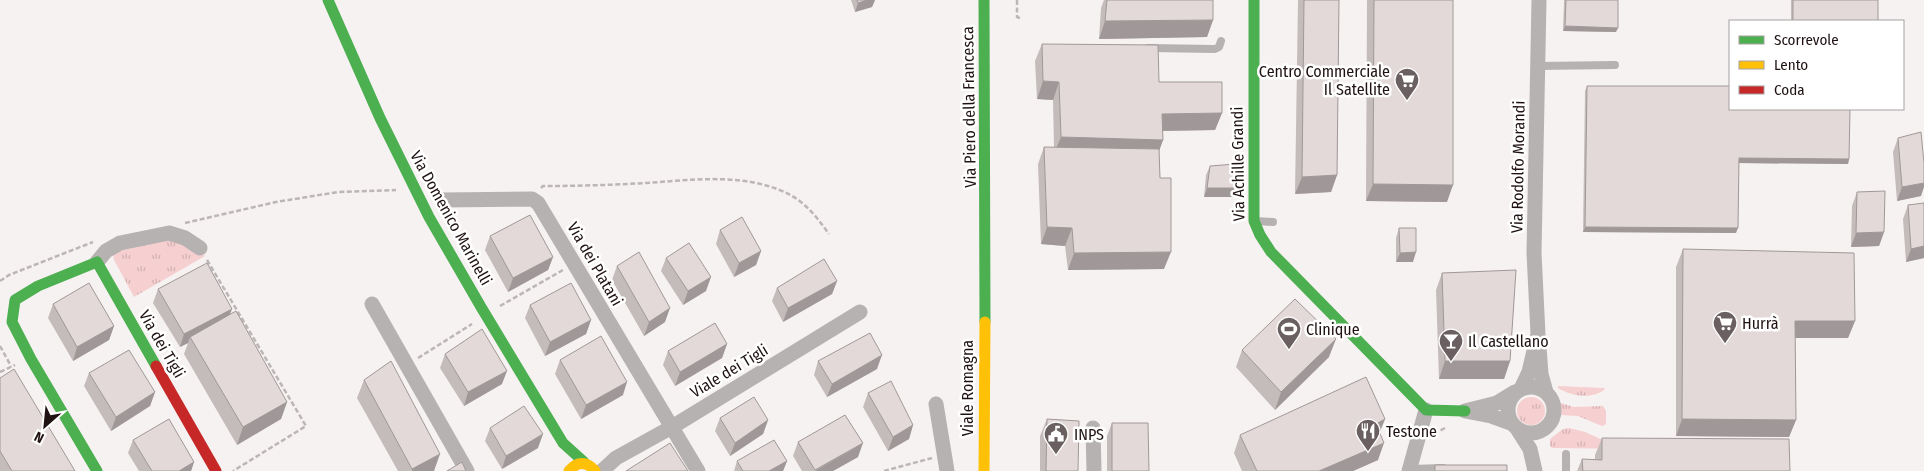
<svg xmlns="http://www.w3.org/2000/svg" width="1924" height="471" font-family="'Fira Sans Condensed',sans-serif">
	<style>
		.grass { fill: url(#grass-tufts) }
		.lines { fill: none; stroke-linecap: round; stroke-linejoin: round }
		.path { stroke: #bcb6b6; stroke-width: 2.5; stroke-dasharray: 5 2.5; stroke-linecap: butt }
		.lane { stroke: #b7b2b2; stroke-width: 8 }
		.street { stroke: #b7b2b2; stroke-width: 15 }
		.fast { stroke: #4caf50; stroke-width: 11 }
		.slow { stroke: #ffc107; stroke-width: 11 }
		.jam { stroke: #c62828; stroke-width: 11 }
		.wall { fill: #c4bbbb }
		.shaded-wall { fill: #a09898 }
		.building { fill: #e4d9d9; stroke: #a09898 }
		.labels { text-anchor: middle; dominant-baseline: central; stroke-width: 5; stroke-linejoin: round; paint-order: stroke }
		.poi-label { font-size: 16px; fill: #201213; stroke: #fff; text-anchor: start }
		.street-label { font-size: 16px; fill: #201213; stroke: #fff }
	</style>
	<defs>
		<pattern id="grass-tufts" width="24" height="20" patternUnits="userSpaceOnUse" patternTransform="scale(1.25)"><rect width="24" height="20" fill="#f6cfd0"/><path d="M3 7l-1-3M5 7V3M7 7l1-3M15 17l-1-3M17 17v-4M19 17l1-3" fill="none" stroke="#d3b1b2"/></pattern>
	</defs>
	<rect width="100%" height="100%" fill="#f7f2f2"/>
	<path class="grass" d="M169,239l29,11 7,6 -71,41 -20,-37 -1,-6 4,-4z
		M1558,386l46,2 1,1c-12,11 -35,7 -47,-1z
		M1517 411a14 14 0 1 1 28 0a14 14 0 1 1-28 0Z
		M1561,403l13,4 29,-1 3,5v13l-4,2 -24,-10 -17,-1 -2,-5z
		M1569,428l16,4 22,10 37,7 -92,-1 -2,-2v-7l13,-10z"/>
	<g class="lines">
		<path class="path" d="M1017,0v17l3,1
			M541,188l2,-2c34,0 69,-1 103,-3 45,-3 94,-10 136,8 22,9 34,25 47,43
			M185,223l91,-21 62,-10 58,-2
			M207,260l99,166 -73,45
			M0,281l9,-6 84,-33
			M500,306l63,-36
			M0,346l11,20
			M418,358l54,-34
			M0,372l15,-7
			M1434,434l11,-6
			M884,471l48,-13"/>
		<path class="lane" d="M1148,48l67,1 4,-2 2,-6
			M1538,66l77,-1
			M1255,221l18,1
			M1566,454v17
			M1410,469l33,-1"/>
		<path class="street" d="M442,200l90,-1 6,4 160,268
			M97,262l9,-11 14,-8 49,-10 16,5 15,10
			M372,304l95,167
			M1538,334l-4,-81 5,-253
			M1508 410a23 23 0 1 1 46 0a23 23 0 1 1-46 0Z
			M1521,389l8,-17 9,-38 3,40 5,18
			M936,404l11,67
			M1513,424l-22,-8 -26,-5 32,-8 18,-11
			M1516,427l14,22 5,22
			M1093,428l1,43
			M602,471l14,-13 56,-31 188,-115
			M1409,471l17,-61"/>
		<path class="fast" d="M328,0l52,118 49,99 52,90 82,136 21,19
			M984,0l1,322
			M1254,0v221l6,14 11,17 155,158 39,1
			M97,471l-66,-112 -19,-37 3,-22 23,-14 59,-24 59,104"/>
		<path class="slow" d="M569,471c8,-10 18,-10 26,0
			M984,471l1,-149"/>
		<path class="jam" d="M156,366l60,105"/>
	</g>
	<path class="wall" d="M851,0h24l-3,7 -17,5z
		M1104,0h109v20l-6,17 -108,2 2,-31z
		M1298,0h41l-2,175 -6,17 -36,2z
		M1367,0h86l-6,202 -81,-1z
		M1564,0h54l-2,32 -53,-1z
		M1791,0h87v21h-87z
		M1042,44l117,38 63,31 -7,17 -52,1v9l-4,10 5,119 -96,1 -3,-24 -24,-2 -3,-80 6,-17h10l-1,-47 -16,-1 -2,-38z
		M1587,86l262,73 -1,5 -109,-1 -3,70 -153,-1 2,-141z
		M1898,138l23,58 -24,5 -4,-49z
		M1210,166l26,22 -3,9h-29l2,-22z
		M1857,192l27,40 -5,14 -28,1 1,-41z
		M1924,203v55l-18,4 -3,-43 5,-14z
		M1399,228l14,34h-17v-24z
		M720,230l41,21 -5,14 -22,12 -18,-33z
		M490,236l63,21 -5,13 -40,22 -23,-42z
		M1683,249l172,72 -7,17h-53l1,82 -7,17 -113,-1v-169z
		M666,258l40,33 -23,14 -22,-34z
		M617,266l48,56 -21,14 -32,-56z
		M1442,273l68,88 -6,18h-65l-3,-89z
		M837,281l-5,13 -49,28 -11,-21 5,-13z
		M158,289l72,25 57,88 -6,17 -44,26 -53,-91 4,-11 -8,4 -27,-44z
		M53,304l61,22 -5,14 -36,21 -25,-43z
		M530,305l61,15 -5,14 -41,22 -20,-38z
		M727,344l-5,14 -47,28 -12,-21 5,-14z
		M1242,350l87,7 -54,53 -39,-43z
		M445,354l57,30 -38,22 -24,-38z
		M560,360l63,35 -42,24 -26,-45z
		M818,361l59,8 -50,28 -13,-22z
		M89,373l66,19 -5,14 -39,25 -27,-45z
		M0,378l75,93h-75z
		M364,380l70,91h-36l-41,-73z
		M868,393l45,32 -4,14 -21,12 -25,-44z
		M720,418l48,2 -5,14 -33,22 -15,-25z
		M1047,419l31,52h-38v-35z
		M1385,419l-5,13 -2,28 -25,11h-111l-8,-18 6,-18z
		M1112,423l37,48h-42v-35z
		M490,428l48,20 -36,21 -17,-28z
		M1602,438l188,33h-213l5,-12h13v-4z
		M133,440l61,22 -3,9h-52l-11,-18z
		M798,442l60,15 -25,14h-31l-9,-15z
		M737,461h50l-4,10h-49z"/>
	<path class="shaded-wall" d="M867,0h8l-3,7 -17,5 3,-9z
		M1213,20l-6,17 -108,2 6,-18z
		M1565,26l53,2 -2,4 -53,-1z
		M1043,81l16,1 -6,18 -16,-1z
		M1222,113l-7,17 -59,1 6,-17z
		M1061,137l102,3 -6,17 -103,-3z
		M1739,158l110,1 -1,5 -111,-1z
		M1337,175l-6,17 -36,2 7,-17z
		M1924,183v4l-3,9 -24,5 5,-14z
		M1373,184l80,1 -6,17 -81,-1z
		M1207,188h29l-3,9h-29z
		M1047,227l25,1 -7,18 -24,-2z
		M1585,227l153,1 -2,5 -153,-1z
		M1884,232l-5,14 -28,1 5,-14z
		M1924,246v12l-18,4 5,-13z
		M761,251l-5,14 -22,12 5,-14z
		M1171,252l-7,17 -96,1 6,-17z
		M1416,252l-3,10h-17l4,-9z
		M553,257l-5,13 -40,22 5,-14z
		M711,277l-5,14 -23,14 5,-14z
		M837,281l-5,13 -49,28 5,-14z
		M670,308l-5,14 -21,14 5,-14z
		M232,309l-5,14 -37,14 -2,6 -8,4 4,-13z
		M591,320l-5,14 -41,22 5,-14z
		M1795,321h60l-7,17h-60z
		M114,326l-5,14 -36,21 4,-14z
		M1336,339l-7,18 -54,53 6,-18z
		M727,344l-5,14 -47,28 5,-14z
		M882,355l-5,14 -50,28 5,-13z
		M1445,361h65l-6,18h-65z
		M507,371l-5,13 -38,22 4,-14z
		M627,382l-4,13 -42,24 5,-14z
		M155,392l-5,14 -39,25 5,-14z
		M287,402l-6,17 -44,26 6,-18z
		M1385,419l-7,17 -2,-12z
		M1682,419l114,1 -7,17 -113,-1z
		M768,420l-5,14 -33,22 5,-13z
		M913,425l-4,14 -21,12 5,-14z
		M543,434l-5,14 -36,21 4,-13z
		M863,443l-5,14 -25,14h-18z
		M1384,443l-6,17 -25,11h-34z
		M440,454l-6,17h-22v-2z
		M787,461l-4,10h-14z
		M194,462l-3,9h-12z"/>
	<path class="building" d="M857,0h10l-9,3z
		M1107,0h106v20l-108,1z
		M1304,0h35l-2,175 -35,2z
		M1374,0h79v185l-80,-1z
		M1566,0h52v28l-53,-2z
		M1793,0h85v21h-85z
		M1042,44l116,1 1,37h63v31l-60,1 1,26 -102,-3 -2,-55 -16,-1z
		M1587,86h143v23h120l-1,50 -110,-1 -1,70 -153,-1z
		M1921,132l3,31v20l-22,4 -4,-49z
		M1044,147l115,2 1,29h11v74l-97,1 -2,-25 -25,-1z
		M1236,164v24h-29l3,-22z
		M1885,191l-1,41 -28,1 1,-41z
		M1924,203v43l-13,3 -3,-44z
		M530,215l23,42 -40,21 -23,-42z
		M742,217l19,34 -22,12 -19,-33z
		M1399,228h17v24l-16,1z
		M689,243l22,34 -23,14 -22,-33z
		M1683,249l171,4 1,68h-60l1,99 -114,-1z
		M639,252l31,56 -21,14 -32,-56z
		M824,259l13,22 -49,27 -11,-20z
		M207,263l25,46 -48,25 -26,-45z
		M1516,270l-6,91h-65l-3,-88z
		M89,283l25,43 -37,21 -24,-43z
		M571,283l20,37 -41,22 -20,-37z
		M1295,299l41,40 -55,53 -39,-42z
		M236,311l51,91 -44,25 -53,-90z
		M715,323l12,21 -47,28 -12,-21z
		M482,329l25,42 -39,21 -23,-38z
		M870,333l12,22 -50,29 -14,-23z
		M601,336l26,46 -41,23 -26,-45z
		M129,350l26,42 -39,25 -27,-44z
		M391,361l49,93 -28,15 -48,-89z
		M14,369l61,102h-63l-12,-20v-73z
		M1366,377l19,42 -9,5 8,19 -65,28h-62l-17,-36z
		M891,381l22,44 -20,12 -25,-44z
		M754,397l14,23 -33,23 -15,-25z
		M524,406l19,28 -37,22 -16,-28z
		M845,415l18,28 -48,27 -17,-28z
		M169,419l25,43 -15,9h-27l-19,-31z
		M1047,419l32,2 -1,50h-32z
		M1112,423h36l1,48h-37z
		M1602,438l187,1 1,32h-207l-1,-12 20,1z
		M774,440l13,21 -18,10h-26l-6,-10z
		M670,443l18,28h-62z
		M462,462l4,9h-19z
		M1435,465h72v6h-72z"/>
	<defs>
		<symbol id="supermarket-pin" viewBox="-11 -11 22 30"><path d="M0 17L-7.5 6A9.5 9.5 0 1 1 7.5 6Z" fill="#6b6061" stroke="#fff"/><path d="M-6-5.5h2.5l.6 2H6L4.5 2H-2.5L-4.4-4H-6ZM-1.5 3.2a1.3 1.3 0 1 0 .1 0ZM3 3.2a1.3 1.3 0 1 0 .1 0Z" fill="#fff"/></symbol>
		<symbol id="stadium-pin" viewBox="-11 -11 22 30"><path d="M0 17L-7.5 6A9.5 9.5 0 1 1 7.5 6Z" fill="#6b6061" stroke="#fff"/><path d="M0-5a6.5 5 0 1 0 0 10a6.5 5 0 1 0 0-10ZM-3.5-1.8h7v3.6h-7Z" fill="#fff"/></symbol>
		<symbol id="bar-pin" viewBox="-11 -11 22 30"><path d="M0 17L-7.5 6A9.5 9.5 0 1 1 7.5 6Z" fill="#6b6061" stroke="#fff"/><path d="M-6-5H6L.8 .8V4.5H3.5V6h-7V4.5H-.8V.8Z" fill="#fff"/></symbol>
		<symbol id="restaurant-pin" viewBox="-11 -11 22 30"><path d="M0 17L-7.5 6A9.5 9.5 0 1 1 7.5 6Z" fill="#6b6061" stroke="#fff"/><path d="M-5-6h1v4h1v-4h1v4h1v-4h1v5L-1.5 .5V6h-2V.5L-5-1ZM5-6V6H3V1.5H1.5Q1.5-4 5-6Z" fill="#fff"/></symbol>
		<symbol id="civic-pin" viewBox="-11 -11 22 30"><path d="M0 17L-7.5 6A9.5 9.5 0 1 1 7.5 6Z" fill="#6b6061" stroke="#fff"/><path d="M-.6-6.5H3V-4.5H.6V-3L4-1V1h2V6H-6V1h2V-1L-.6-3ZM-1.2 2.5V6h2.4V2.5Z" fill="#fff"/></symbol>
	</defs>
	<g fill-rule="evenodd">
		<use href="#supermarket-pin" x="1393" y="66" width="28" height="38"/>
		<use href="#supermarket-pin" x="1711" y="309" width="28" height="38"/>
		<use href="#stadium-pin" x="1275" y="315" width="28" height="38"/>
		<use href="#bar-pin" x="1437" y="327" width="28" height="38"/>
		<use href="#restaurant-pin" x="1354" y="417" width="28" height="38"/>
		<use href="#civic-pin" x="1042" y="420" width="28" height="38"/>
	</g>
	<g class="labels">
		<g class="poi-label">
			<text x="1390" y="71" text-anchor="end">Centro Commerciale<tspan x="1390" dy="18">Il Satellite</tspan></text>
			<text x="1742" y="323">Hurrà</text>
			<text x="1306" y="329">Clinique</text>
			<text x="1468" y="341">Il Castellano</text>
			<text x="1386" y="431">Testone</text>
			<text x="1074" y="434">INPS</text>
		</g>
		<g class="street-label">
			<text transform="translate(969 107) rotate(-91)">Via Piero della Francesca</text>
			<text transform="translate(1238 164) rotate(-91)">Via Achille Grandi</text>
			<text transform="translate(1518 167) rotate(-89)">Via Rodolfo Morandi</text>
			<text transform="translate(451 218) rotate(61)">Via Domenico Marinelli</text>
			<text transform="translate(595 264) rotate(60)">Via dei Platani</text>
			<text transform="translate(162 344) rotate(60)">Via dei Tigli</text>
			<text transform="translate(729 371) rotate(-31)">Viale dei Tigli</text>
			<text transform="translate(967 388) rotate(-90)">Viale Romagna</text>
		</g>
	</g>
	<rect x="1729" y="20" width="175" height="90" fill="#ffffff" stroke="#a6a0a1"/>
	<rect x="1739" y="36" width="25" height="8" fill="#4caf50" stroke="#a6a0a1"/>
	<text x="1774" y="45" font-size="15" fill="#201213">Scorrevole</text>
	<rect x="1739" y="61" width="25" height="8" fill="#ffc107" stroke="#a6a0a1"/>
	<text x="1774" y="70" font-size="15" fill="#201213">Lento</text>
	<rect x="1739" y="86" width="25" height="8" fill="#c62828" stroke="#a6a0a1"/>
	<text x="1774" y="95" font-size="15" fill="#201213">Coda</text>
	<g transform="translate(45 426) rotate(207)" stroke="#ffffff" stroke-width="4" paint-order="stroke">
	<path d="M0-4L9 19L0 12L-9 19Z" fill="#201213"/>
	<text y="-8" font-size="14" font-weight="bold" text-anchor="middle" fill="#201213">N</text>
	</g>
</svg>
